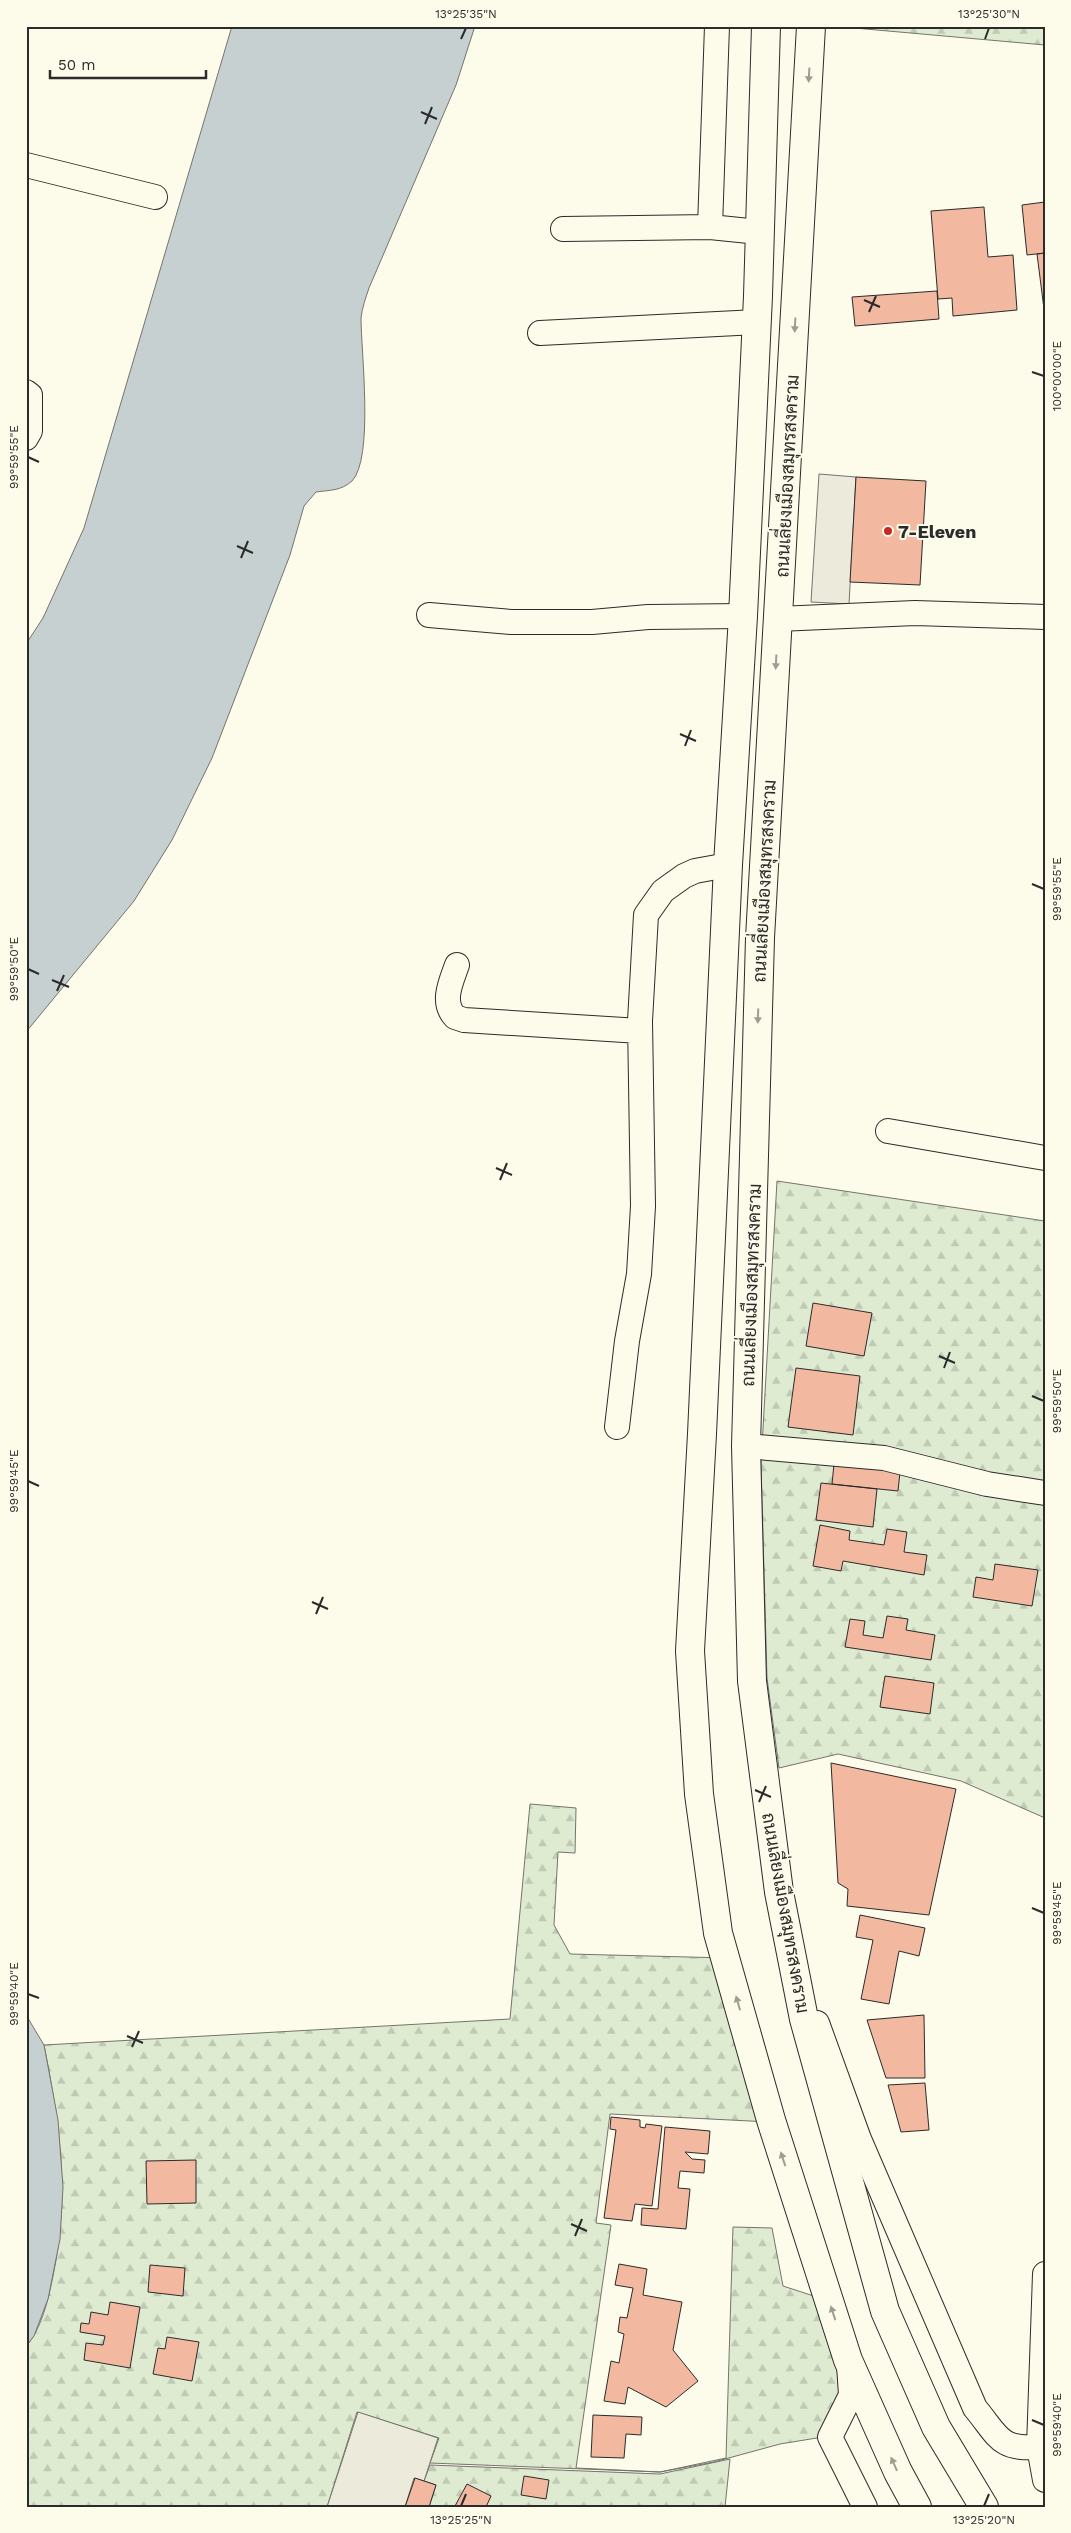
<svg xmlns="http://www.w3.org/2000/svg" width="1071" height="2533" font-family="'Work Sans',Sarabun,sans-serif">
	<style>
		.forest { fill: url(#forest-firs); stroke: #74746e; fill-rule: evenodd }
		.parking { fill: #eceadb; stroke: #74746e }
		.water { fill: #c7d0d0; stroke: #74746e }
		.building { fill: #f2b8a0; stroke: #2b2b2b }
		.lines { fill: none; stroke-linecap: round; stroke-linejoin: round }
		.minor-casing { stroke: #2b2b2b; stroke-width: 26 }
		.major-casing { stroke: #2b2b2b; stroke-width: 30 }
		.minor { stroke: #fdfbea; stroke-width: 24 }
		.major { stroke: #fdfbea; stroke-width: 28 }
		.oneway { fill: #9e9d94 }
		.ticks { fill: none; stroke: #2b2b2b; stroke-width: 2 }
		.poi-dot { fill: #c62828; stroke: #fdfbea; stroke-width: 2 }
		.labels { text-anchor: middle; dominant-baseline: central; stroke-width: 4; stroke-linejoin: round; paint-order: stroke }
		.street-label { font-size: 18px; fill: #2b2b2b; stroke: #fdfbea }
		.poi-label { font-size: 18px; font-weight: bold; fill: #2b2b2b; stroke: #fdfbea; text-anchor: start }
		.neatline { fill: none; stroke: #2b2b2b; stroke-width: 2 }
		.ticks-label { font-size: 12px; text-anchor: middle; fill: #2b2b2b }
	</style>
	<defs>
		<pattern id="forest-firs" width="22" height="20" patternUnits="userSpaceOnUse" patternTransform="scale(1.25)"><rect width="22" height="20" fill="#deebd1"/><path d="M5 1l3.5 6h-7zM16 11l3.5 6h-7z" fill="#bfcab4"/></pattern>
	</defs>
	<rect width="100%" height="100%" fill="#fdfbea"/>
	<path class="forest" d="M832,26h213v19z
		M777,1181l268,40v597l-84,-37 -123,-27 -59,14 -12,-90 -6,-214z
		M530,1804l46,4 -1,45 -17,-1 -4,73 16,29 157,4 120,402 -18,76 -49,8 -66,18 -54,10 -230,-9 9,-25 -82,-26 -30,95h-301v-160c16,-20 22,-46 27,-71 17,-82 7,-149 -9,-231l466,-26zM610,2114l160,8 56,178 -43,-14 -11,-58 -39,-1 -7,231 -66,14 -84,-4 35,-243 -15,-2z
		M730,2459l-5,48h-296l7,-22 -12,-4 6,-16 230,9z"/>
	<path class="parking" d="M819,474l37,3 -7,127 -38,-2z
		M358,2412l80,26 -14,43 -10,-3 -9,29h-78z"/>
	<path class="water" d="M232,26h243l-19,59 -87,203c-3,9 -7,20 -8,30 0,33 13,140 -9,163 -11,10 -22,9 -36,11l-12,14 -14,49 -78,203 -40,82 -38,61 -108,131v-388l17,-26 41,-90z
		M26,2015l18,30 14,75 5,67 -3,52 -12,60 -14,37 -8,10z"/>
	<path class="building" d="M1045,202v51l-18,2 -5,-50z
		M984,207l4,50 25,-2 4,55 -64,6 -1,-18 -14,1 -7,-88z
		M1045,253v55l-1,1 -7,-55z
		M937,291l2,28 -84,7 -3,-29z
		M856,477l70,4 -6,104 -70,-3z
		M813,1303l59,10 -8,43 -58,-10z
		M796,1368l64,8 -7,59 -65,-8z
		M834,1464l66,8 -2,19 -66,-7z
		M821,1483l56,6 -4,38 -57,-7z
		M820,1525l30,6 -1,9 35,5 3,-16 20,3 -3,20 23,3 -3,20 -81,-14 -2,10 -28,-5z
		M995,1564l43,6 -6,36 -59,-9 3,-20 17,3z
		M887,1616l21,3 -2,11 29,5 -4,25 -86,-13 5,-28 15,2 -2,14 20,3z
		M885,1676l49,7 -4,31 -50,-7z
		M831,1763l125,26 -27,126 -82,-9 1,-17 -10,-6z
		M860,1915l65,13 -6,28 -20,-5 -10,53 -28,-5 12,-59 -17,-3z
		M924,2015l1,63h-39l-19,-58z
		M925,2083l4,47 -28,2 -13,-47z
		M611,2117l29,3v7l5,1 1,-4 16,2 -10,80 -17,-2 -3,17 -28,-3 12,-88 -6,-1z
		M665,2127l45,4 -2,23 -23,-2 7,7 13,1 -1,13 -24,-2 -2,17 12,1 -4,40 -45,-4 1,-17 16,1z
		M196,2160v43l-49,1 -1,-43z
		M619,2264l28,5 -4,26 39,7 -9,48 25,31 -32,26 -38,-20 -3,17 -21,-3 7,-40 8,2 5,-29 -6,-2 2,-15 7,1 6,-30 -18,-3z
		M150,2265l35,3 -2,28 -35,-4z
		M110,2302l30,5 -10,61 -46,-8 2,-17 17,2 2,-9 -25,-4 1,-9 8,1 2,-12 17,3z
		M167,2337l32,5 -7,39 -39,-7 5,-26 7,1z
		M593,2415l49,2 -1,18 -15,-1 -2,24 -33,-1z
		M524,2476l25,4 -3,19 -25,-4z
		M415,2478l21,7 -7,22h-24z
		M467,2484l24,12 -5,11 -31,-1z"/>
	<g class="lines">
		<defs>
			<path id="minor" d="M26,165l129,32
				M710,227l7,-201
				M563,229l147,-2 49,5
				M540,333l217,-11
				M26,392l4,3v36l-4,7
				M429,615l82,7h81l56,-5 95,-1
				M778,619l137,-6 130,4
				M457,965c-6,17 -16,37 -2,52l9,3 176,11
				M888,1131l157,27
				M617,1427l10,-86 12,-67 4,-68 -3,-185 6,-106 17,-24 21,-15 11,-5 33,-6
				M746,1446l138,12 103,26 58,9
				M817,2023l42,116 116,269c24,29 24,42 64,39
				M1045,2274l-6,173 6,33
				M849,2365l2,30 -21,42 35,70"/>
			<path id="major" d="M766,26l-8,270 -15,320 -15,249 -26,569 -12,217 9,143 19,139 53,187 77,240 50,112 19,35
				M811,26l-51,912 -14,508 6,235 27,211 25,127 81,292 51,116 48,80"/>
		</defs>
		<use href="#minor" class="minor-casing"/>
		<use href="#major" class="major-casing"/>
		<use href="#minor" class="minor"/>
		<use href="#major" class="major"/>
	</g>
	<defs><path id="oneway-solid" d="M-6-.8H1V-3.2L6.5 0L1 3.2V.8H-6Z" transform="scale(1.25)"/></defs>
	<g class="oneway">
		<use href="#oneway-solid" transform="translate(809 75) rotate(93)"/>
		<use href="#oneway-solid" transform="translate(795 325) rotate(93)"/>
		<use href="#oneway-solid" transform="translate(776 662) rotate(93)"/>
		<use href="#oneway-solid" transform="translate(758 1016) rotate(92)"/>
		<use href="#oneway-solid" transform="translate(738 2003) rotate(-106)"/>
		<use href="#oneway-solid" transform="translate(783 2159) rotate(-108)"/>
		<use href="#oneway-solid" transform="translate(833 2313) rotate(-108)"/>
		<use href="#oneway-solid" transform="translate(894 2464) rotate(-114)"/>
	</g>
	<path class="ticks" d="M461,39l5,-11M985,39l4,-11M421,112l16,7M425,124l7,-17M864,300l16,7M869,312l7,-16M1032,372l12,4M28,457l11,5M237,546l16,7M241,558l7,-17M680,734l16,7M685,746l6,-16M1032,884l12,5M28,969l11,5M52,980l17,7M57,991l7,-16M496,1168l16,7M500,1180l7,-17M939,1356l16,7M944,1368l6,-16M1032,1396l12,5M28,1481l11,5M312,1602l16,7M316,1614l7,-17M755,1790l16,7M759,1802l7,-16M1032,1908l12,5M28,1994l11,4M127,2036l16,7M132,2047l7,-16M571,2224l16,7M575,2236l7,-17M1032,2420l12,5M461,2506l5,-12M984,2506l5,-12"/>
	<circle class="poi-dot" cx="888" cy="531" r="5"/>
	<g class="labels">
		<g class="street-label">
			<text transform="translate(787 476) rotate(-87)">ถนนเลี่ยงเมืองสมุทรสงคราม</text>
			<text transform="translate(764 881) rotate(-87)">ถนนเลี่ยงเมืองสมุทรสงคราม</text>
			<text transform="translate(751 1285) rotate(-88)">ถนนเลี่ยงเมืองสมุทรสงคราม</text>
			<text transform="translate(786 1913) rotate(80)">ถนนเลี่ยงเมืองสมุทรสงคราม</text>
		</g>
		<g class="poi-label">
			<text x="898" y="531">7-Eleven</text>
		</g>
	</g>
	<rect width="1071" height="2533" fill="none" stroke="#fdfbea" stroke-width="55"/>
	<path d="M50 70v8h156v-8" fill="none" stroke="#2b2b2b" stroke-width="2.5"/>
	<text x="58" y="70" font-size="15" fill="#2b2b2b" stroke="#fdfbea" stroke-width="4" paint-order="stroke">50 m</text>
	<rect x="28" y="28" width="1016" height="2478" class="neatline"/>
	<g class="ticks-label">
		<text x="466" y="18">13°25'35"N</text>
		<text x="989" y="18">13°25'30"N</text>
		<text transform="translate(1057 376) rotate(-90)" y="4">100°00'00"E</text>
		<text transform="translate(14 457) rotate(-90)" y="4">99°59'55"E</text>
		<text transform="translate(1057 889) rotate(-90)" y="4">99°59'55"E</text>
		<text transform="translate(14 969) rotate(-90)" y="4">99°59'50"E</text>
		<text transform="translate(1057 1401) rotate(-90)" y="4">99°59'50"E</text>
		<text transform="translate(14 1481) rotate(-90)" y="4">99°59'45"E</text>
		<text transform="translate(1057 1913) rotate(-90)" y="4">99°59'45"E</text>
		<text transform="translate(14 1994) rotate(-90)" y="4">99°59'40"E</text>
		<text transform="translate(1057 2425) rotate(-90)" y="4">99°59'40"E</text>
		<text x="461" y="2524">13°25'25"N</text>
		<text x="984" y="2524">13°25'20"N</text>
	</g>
</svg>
